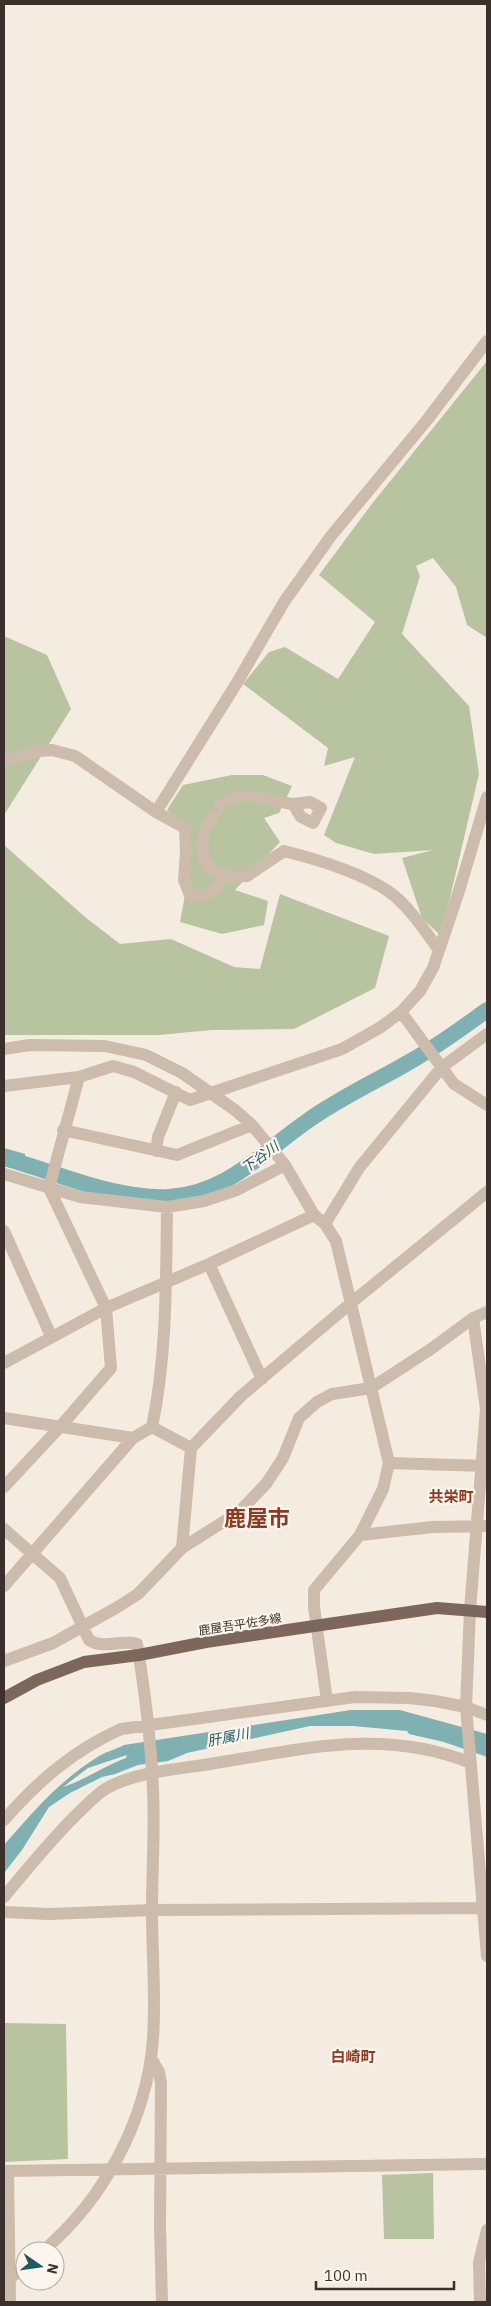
<svg xmlns="http://www.w3.org/2000/svg" width="491" height="2306" font-family="'IBM Plex Sans','Noto Sans JP',sans-serif">
	<style>
		.green { fill: #b8c4a0 }
		.water { fill: #7fb0b2; fill-rule: evenodd }
		.lines { fill: none; stroke-linecap: round; stroke-linejoin: round }
		.river { stroke: #7fb0b2; stroke-width: 16 }
		.minor { stroke: #cdbbac; stroke-width: 12 }
		.major { stroke: #7d675c; stroke-width: 12 }
		.labels { text-anchor: middle; dominant-baseline: central; stroke-width: 4.5; stroke-linejoin: round; paint-order: stroke }
		.street-label { font-size: 12px; fill: #3b302b; stroke: #fbf5ee }
		.water-label { font-size: 14px; font-style: italic; fill: #1f5a5e; stroke: #fbf5ee }
		.quarter-label { font-size: 15px; font-weight: bold; fill: #8c3b22; stroke: #fbf5ee }
		.town-label { font-size: 22px; font-weight: bold; fill: #8c3b22; stroke: #fbf5ee }
	</style>
	<rect width="100%" height="100%" fill="#f4ebe1"/>
	<path class="green" d="M487,361v277l-20,-13 -11,-38 -23,-29 -17,8 4,10 -18,58 67,72 10,68 -38,162 -19,-18 -20,-60 31,-8 -59,4 -38,-11 -12,-8 31,-78 -31,9 4,-18 -85,-64 26,-32 16,-5 53,32 37,-57 -56,-47 52,-70z
		M4,636l43,19 24,54 -67,106z
		M232,775h31l29,11 -13,27 -15,5 16,24 -45,48 33,11 -4,24 -42,9 -42,-12 8,-43 -3,-50 -18,-19 16,-25z
		M4,845l81,72 35,27 51,-5 63,28 26,2 20,-75 109,42 -14,52 -81,41 -82,1 -53,5h-155z
		M4,2023l62,1 2,135 -64,3z
		M433,2173l1,66h-50l-2,-64z"/>
	<path class="water" d="M4,1148l21,6v18l-21,-6z
		M351,1710h49l87,24v23l-43,-15 -35,-8 -2,-3 -54,-5h-43l-123,27 -19,8 -30,4 -23,9 -13,3 -32,16 -21,14 -27,43 -18,23v-28c28,-32 55,-64 92,-87 8,-6 19,-8 28,-13zM127,1755l-1,3c-22,8 -41,22 -63,29l25,-19z"/>
	<g class="lines">
		<path class="river" d="M4,1158c52,14 111,42 165,39 57,-3 94,-45 137,-75 33,-24 71,-41 105,-61 27,-15 51,-33 76,-51"/>
		<path class="minor" d="M4,761l34,-10 14,-1 23,6 81,56 29,16 1,24 -2,28 6,15c20,4 24,-6 36,-20
			M293,804l17,-2 11,6 -8,15 -12,-6 -8,-13c-18,-2 -34,-11 -53,-8 -34,5 -59,75 -11,79 6,1 12,2 18,1l37,-25c32,8 77,22 104,40 20,14 36,38 50,58
			M156,812l79,-126 49,-84 47,-66 96,-116 60,-79
			M401,1012l53,72 33,21
			M4,1049l26,-4 75,1 41,9 36,18 53,37 17,15 33,40 29,50 11,9 11,17 53,222 -6,26 -23,46 -46,55v17l13,94
			M4,1086l75,-9 34,-11 21,6 56,28 152,-51 39,-22 20,-15 19,-21 13,-23 26,-77 28,-94
			M63,1130l114,25 75,-30
			M156,1151l2,-14 18,-45
			M4,1174l76,23 87,10 37,-6 33,-11 48,-25
			M325,1224l34,-56 83,-101 45,-33
			M4,1231l47,105
			M209,1264l53,115
			M473,1318l13,91 -16,201 -4,97 21,249
			M4,1363l102,-55 103,-44 105,-49
			M4,1418l129,20
			M152,1427l39,21
			M389,1463l98,3
			M4,1487l56,-60 51,-59 -5,-60 -57,-120 30,-111
			M4,1529l56,49 29,62c15,10 32,-1 48,4 8,48 14,97 16,146 2,40 -1,80 -1,121 0,42 4,85 1,128 -6,81 -49,160 -110,212
			M360,1535l73,-8 54,-1
			M182,1548l9,-100 50,-52 110,-93 136,-111
			M4,1586l129,-148 19,-11c15,-71 14,-147 15,-220
			M4,1661l49,-18 63,-35 22,-14 44,-46 57,-36 27,-28 17,-26 16,-40 18,-16 15,-8 39,-6 60,-39 42,-31 14,-6
			M4,1820c34,-39 70,-70 117,-91l234,-32 54,1 26,3 31,6 21,8
			M4,1897c23,-28 46,-56 72,-82 10,-9 20,-21 31,-27 28,-16 72,-19 103,-24 90,-14 172,-37 261,-1
			M4,1912l46,2 102,-4 335,-2
			M151,2058l8,14 2,11 -1,143 2,76
			M4,2171l483,-7
			M8,2171l2,131
			M6,2282l19,-16
			M480,2302l-1,-40 8,-32"/>
		<path class="major" d="M4,1698l33,-18 47,-18 55,-7 67,-13 231,-34 50,4"/>
	</g>
	<g class="labels">
		<g class="street-label">
			<text transform="translate(240 1624) rotate(-9)">鹿屋吾平佐多線</text>
		</g>
		<g class="water-label">
			<text transform="translate(260 1157) rotate(-36)">下谷川</text>
			<text transform="translate(228 1737) rotate(-11)">肝属川</text>
		</g>
		<g class="quarter-label">
			<text x="451" y="1496">共栄町</text>
			<text x="353" y="2056">白崎町</text>
		</g>
		<g class="town-label">
			<text x="257" y="1517">鹿屋市</text>
		</g>
	</g>
	<rect width="491" height="2306" fill="none" stroke="#3b302b" stroke-width="10"/>
	<g transform="translate(40 2266) rotate(103)"><circle r="24" fill="#fbf5ee" stroke="#aea6a0"/>
	<path d="M0-4L9 19L0 12L-9 19Z" fill="#1f5a5e"/>
	<text y="-8" font-size="14" font-weight="bold" text-anchor="middle" fill="#3b302b">N</text>
	</g>
	<path d="M316 2281v8h138v-8" fill="none" stroke="#3b302b" stroke-width="2.5"/>
	<text x="324" y="2281" font-size="15" fill="#3b302b" stroke="#fbf5ee" stroke-width="4" paint-order="stroke">100 m</text>
</svg>
